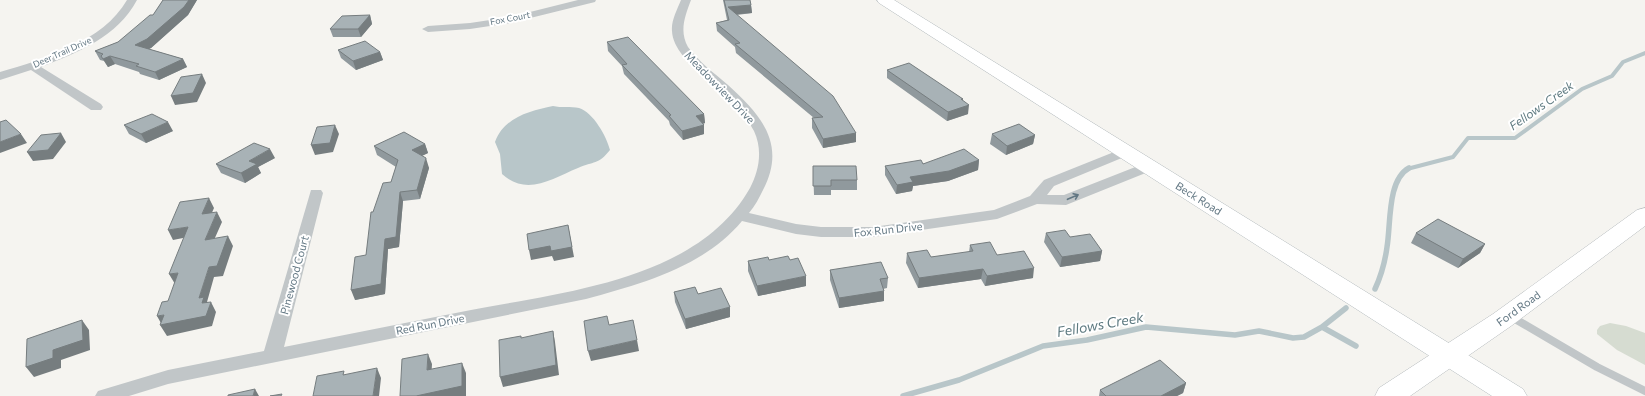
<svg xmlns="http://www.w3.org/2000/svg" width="1645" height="396" font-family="Commissioner,sans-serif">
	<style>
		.green { fill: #d6dcd1 }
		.water { fill: #b8c6c9 }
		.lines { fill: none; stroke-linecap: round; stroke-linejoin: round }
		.stream-far1 { stroke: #b8c6c9; stroke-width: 4 }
		.stream { stroke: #b8c6c9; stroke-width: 5.5 }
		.secondary-casing { stroke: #b3babd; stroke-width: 1 }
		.primary-casing { stroke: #b4b9bc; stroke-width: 1 }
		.lane { stroke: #c1c6c8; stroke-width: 8 }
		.street { fill: #c1c6c8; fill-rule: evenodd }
		.secondary { fill: #fff; fill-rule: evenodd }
		.primary { fill: #fff; fill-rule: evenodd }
		.wall { fill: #90999d }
		.shaded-wall { fill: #767d7f }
		.building { fill: #a8b2b6; stroke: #767d7f }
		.oneway { stroke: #627783 }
		.labels { text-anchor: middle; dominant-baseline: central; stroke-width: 4; stroke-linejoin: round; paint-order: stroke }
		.far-street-label { font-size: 9px; fill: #627783; stroke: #fff }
		.street-label { font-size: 11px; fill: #627783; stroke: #fff }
		.water-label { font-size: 12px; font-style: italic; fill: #5e7a80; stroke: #fff }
		.near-water-label { font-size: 14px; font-style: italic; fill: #5e7a80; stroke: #fff }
	</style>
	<rect width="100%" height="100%" fill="#f5f4f0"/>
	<path class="green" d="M1610,323l16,3 19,7v32l-28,-15 -20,-16v-4l3,-4z"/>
	<path class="water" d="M553,106c8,2 18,0 26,2 14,4 28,29 31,42 -12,15 -16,11 -32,18 -25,10 -51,29 -76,6l-2,-20 -5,-12c9,-25 35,-31 58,-36z"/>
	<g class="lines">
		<path class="stream-far1" d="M1407,169l46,-12 15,-19h47l67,-49 30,-13 11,-14 22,-9"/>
		<path class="stream" d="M1375,289c6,-13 10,-27 12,-42 4,-23 0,-67 22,-79
			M1322,327l34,19
			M903,396l56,-16 84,-34 44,-6 59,-13 89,8 24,-4 34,7 11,-1 18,-10 24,-19"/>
		<defs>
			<path id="secondary" d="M877,0h17l629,389 4,7h-35l-613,-393z"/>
			<path id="primary" d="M1645,208v18l-134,100 -101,70h-35l4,-8 114,-74 144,-104z"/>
		</defs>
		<use href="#secondary" class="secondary-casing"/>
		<use href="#primary" class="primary-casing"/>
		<path class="lane" d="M1510,316l87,51 48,24"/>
		<path class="street" d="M127,0h10c-20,37 -58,52 -96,67l60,37 2,3 -2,3h-10l-60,-40 -31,10v-8c44,-13 103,-30 127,-72z
			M578,0h18l-1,2 -85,21 -40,6 -42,3 -6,-3 6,-3 42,-3 40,-6z
			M681,0h10c-6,16 -12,31 -3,47 11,15 26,26 40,38 33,30 59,59 35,105 -4,8 -8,16 -14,23l47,11 25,3h52l121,-17 36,-14 14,-16 80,-32 5,1 2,3 -2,3 -75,31 -7,9h17l79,-31h10l2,3 -2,3 -87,35 -29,-1 -40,15 -124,18h-52l-25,-3 -54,-13c-38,46 -101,63 -156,78l-418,85 -39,12h-34l3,-5 70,-21 96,-19 47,-161h10l2,3 -39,154c62,-12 124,-25 187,-37 93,-18 227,-30 279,-122 9,-17 13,-38 4,-57 -15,-33 -81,-67 -82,-100 -1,-10 5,-21 9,-31z"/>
		<use href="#secondary" class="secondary"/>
		<use href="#primary" class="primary"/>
	</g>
	<path class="wall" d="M163,0h34l-9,15 -37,33 -2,1 34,10 4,8 -28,13 -19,-6 -1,-2 -24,-8 -7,3 -4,-6 -4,-1 -5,-9 23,-9 35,-27z
		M723,0h27l1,5 1,8 -15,2 119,118v9l-33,6 -11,-20v-10h2l-78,-65 -1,-6 -18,-16 -1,-8 11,-3z
		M370,15l2,9 -11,13h-28l-3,-8z
		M607,42l97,72 1,9 -2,1 1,1v9l-21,6 -13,-15 -1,-4 -45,-47 -2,-8 -14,-15z
		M338,50l42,2 3,8 -27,10 -15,-12z
		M887,70l76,31 5,13 -21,7 -60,-43z
		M124,125l49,6 -27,12 -17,-9z
		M992,134l43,1 -2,9 -27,11 -16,-11z
		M425,144l3,9 -6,3 7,12 -7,24 -2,7 -17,2 -4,46 -11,2 -3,45 -30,6 11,-45 7,-43 18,-30 5,-15 -19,-12 -3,-9z
		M275,158l-17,9 3,6 -16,10 -24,-10 -5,-9z
		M979,160l-1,10 -30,11 -35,5 -1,5 -16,3 -11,-19v-9z
		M813,166l44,14v10h-26v5h-17z
		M1046,233l24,4 32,14 -2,10 -40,6 -16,-25z
		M1416,233l69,11 -5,9 -22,15 -47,-25z
		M970,245l27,10 36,23 -48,8 -4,-7 -63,9 -12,-25 1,-10 24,4 38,-5z
		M769,260l37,26 -48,10 -10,-25v-10z
		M830,270l58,8 -1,10 -4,1 1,2v10l-45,7 -9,-28z
		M674,292l24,2 32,23 -44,12 -11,-27z
		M1186,383l-3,10 -6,3h-78l1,-6z"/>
	<path class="shaded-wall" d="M189,0h8l-9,15 -37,33 -11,5 -5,-8z
		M751,5l1,8 -24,2v-8z
		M370,15l2,9 -11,13 -3,-8z
		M380,52l3,8 -27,10 -3,-9z
		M110,56l5,8 -7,3 -5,-8z
		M183,59l4,8 -28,13 -4,-8z
		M202,74l4,9 -9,19 -22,3 -4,-9z
		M961,99h2l-1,8 7,-2 -1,9 -21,7 1,-9z
		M704,114l1,9 -8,2 -1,-9z
		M168,122l5,9 -27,12 -5,-9z
		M335,125l4,9 -6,18 -18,3 -4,-10z
		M704,125v9l-21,6 -1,-9z
		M61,133l5,9 -13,17 -20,2 -6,-9z
		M856,133v9l-33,6v-9z
		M21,134l6,9 -27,10v-11z
		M1035,135l-2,9 -27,11 1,-9z
		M425,144l3,9 -13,6 -3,-9z
		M270,149l5,9 -17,9 3,6 -16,10 -4,-10 8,-12z
		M426,158l3,10 -9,31 -3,-9z
		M979,160l-1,10 -30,11 -35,5 -1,5 -16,3 1,-9 13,-8z
		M400,192l3,9 -4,46 -11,2 -3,45 -30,6 -4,-10 34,-51z
		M209,198l5,10 -7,16 -5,-10z
		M217,212l5,10 -12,27 -5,-9z
		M568,225l6,32 -20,4 -2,-5 -21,4 -2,-10z
		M188,227l5,9 -20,4 -5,-10z
		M228,236l5,10 -10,30 -9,1 -7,25 2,5 2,-5 5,10 -4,14 -45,10 -7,-11h2l-5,-9 7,-1 35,-17 10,-31z
		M1485,244l-5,9 -22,15 5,-9z
		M1102,251l-2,10 -40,6 2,-10z
		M1034,268l-1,10 -48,8 2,-10z
		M983,269l-2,10 -63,9 1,-10z
		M178,273l-3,11 -6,-10z
		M806,276v10l-48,10 -1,-10z
		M884,291v10l-45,7v-10z
		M730,307v10l-44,12 -1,-10z
		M82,320l7,10 1,20 -29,10v8l-27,9 -8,-10 27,-17z
		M553,331l2,11 4,33 -56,12 -3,-10z
		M637,340l2,11 -48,10 -3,-10z
		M428,354l4,10 -1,17 -4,-11z
		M462,363l4,10v23h-50z
		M377,368l4,10 -2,18h-6z
		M1186,383l-3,10 -6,3h-16z
		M255,389l4,7h-6z"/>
	<path class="building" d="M163,0h26l-5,7 -37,32 -12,6 48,14 -28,13 -19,-6 3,-2 -29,-8 -7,3 -2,-3 2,-2 -8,-3 23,-9 32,-27h3z
		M724,0h26l1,5 -23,2 105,89 23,37 -33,6 -11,-21 11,-1 -88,-73 5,-1 -24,-20 13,-3z
		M370,15l-12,14h-28l12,-13z
		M628,37l76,77 -8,2 8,9 -22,6 -13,-15 2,-1 -49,-50 5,-1 -20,-22z
		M365,41l15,11 -27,9 -15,-11z
		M909,63l54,36h-2l8,6 -21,7 -61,-42z
		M202,74l-9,19 -22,3 10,-19z
		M152,114l16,8 -27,12 -17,-9z
		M6,120l15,14 -21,8v-20z
		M1019,124l16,11 -28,11 -15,-12z
		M335,125l-5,18 -19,2 6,-18z
		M404,132l21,12 -13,6 14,8 -7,25 -2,7 -17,2 -4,45 -11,2 -4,45 -30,6 4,-33 11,-2 5,-43h2l10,-29 8,-1 7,-22 -24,-14z
		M61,133l-13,17 -21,2 14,-17z
		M254,143l16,6 -21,12 8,3 -16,9 -25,-9z
		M964,149l15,11 -30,11 -39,6 3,5 -16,3 -12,-19 36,-6 2,4z
		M813,166h43l1,14h-26v6h-18z
		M209,198l-7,16 15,-2 -12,28 23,-4 -11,30 -8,1 -10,31 5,-1 -2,6 9,-1 -5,14 -46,9 4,-10 -7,1 5,-14 6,-1 10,-28 -9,1 19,-47 -20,3 12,-28z
		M1438,219l47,25 -22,15 -47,-26z
		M568,225l4,22 -21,4 -1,-5 -21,4 -2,-16z
		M1065,230l5,7 20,-3 12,17 -40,6 -16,-24z
		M990,242l7,13 27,-4 10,17 -47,8 -4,-7 -64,9 -12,-25 20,-3 4,7 42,-6 -3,-6z
		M788,256l2,4 8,-2 8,18 -49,10 -9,-25 20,-4 1,3z
		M881,262l7,16 -8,1 4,12 -45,7 -9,-28z
		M695,287l3,7 23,-6 9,19 -45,12 -11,-27z
		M607,316l2,9 24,-5 4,20 -49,11 -4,-30z
		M82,320l1,20 -30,10v8l-27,9 1,-28z
		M553,331l3,34 -56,12 -1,-37 22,-4v2z
		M428,354l-1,16 35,-7v23l-46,10h-16l2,-37z
		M1160,360l26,23 -25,13h-55l-6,-6z
		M377,368l-4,28h-60l4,-20 27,-5 -1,4z
		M255,389l-2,7h-25v-1z
		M282,394l-1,2h-11z"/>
	<defs><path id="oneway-shaft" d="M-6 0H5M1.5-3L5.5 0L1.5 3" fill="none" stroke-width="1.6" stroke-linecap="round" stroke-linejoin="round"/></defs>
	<use class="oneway" href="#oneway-shaft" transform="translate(1073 197) rotate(-23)"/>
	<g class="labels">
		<g class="far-street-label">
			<text transform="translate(510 18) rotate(-11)">Fox Court</text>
			<text transform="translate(62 52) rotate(-24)">Deer Trail Drive</text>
		</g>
		<g class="street-label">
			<text transform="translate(720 87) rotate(46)">Meadowview Drive</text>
			<text transform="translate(1199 198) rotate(32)">Beck Road</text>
			<text transform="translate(888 229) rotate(-6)">Fox Run Drive</text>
			<text transform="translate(294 275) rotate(-75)">Pinewood Court</text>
			<text transform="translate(1518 308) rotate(-36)">Ford Road</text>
			<text transform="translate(430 324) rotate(-11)">Red Run Drive</text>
		</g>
		<g class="water-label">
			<text transform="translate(1541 105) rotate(-35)">Fellows Creek</text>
		</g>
		<g class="near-water-label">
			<text transform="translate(1100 324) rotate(-10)">Fellows Creek</text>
		</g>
	</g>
</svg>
